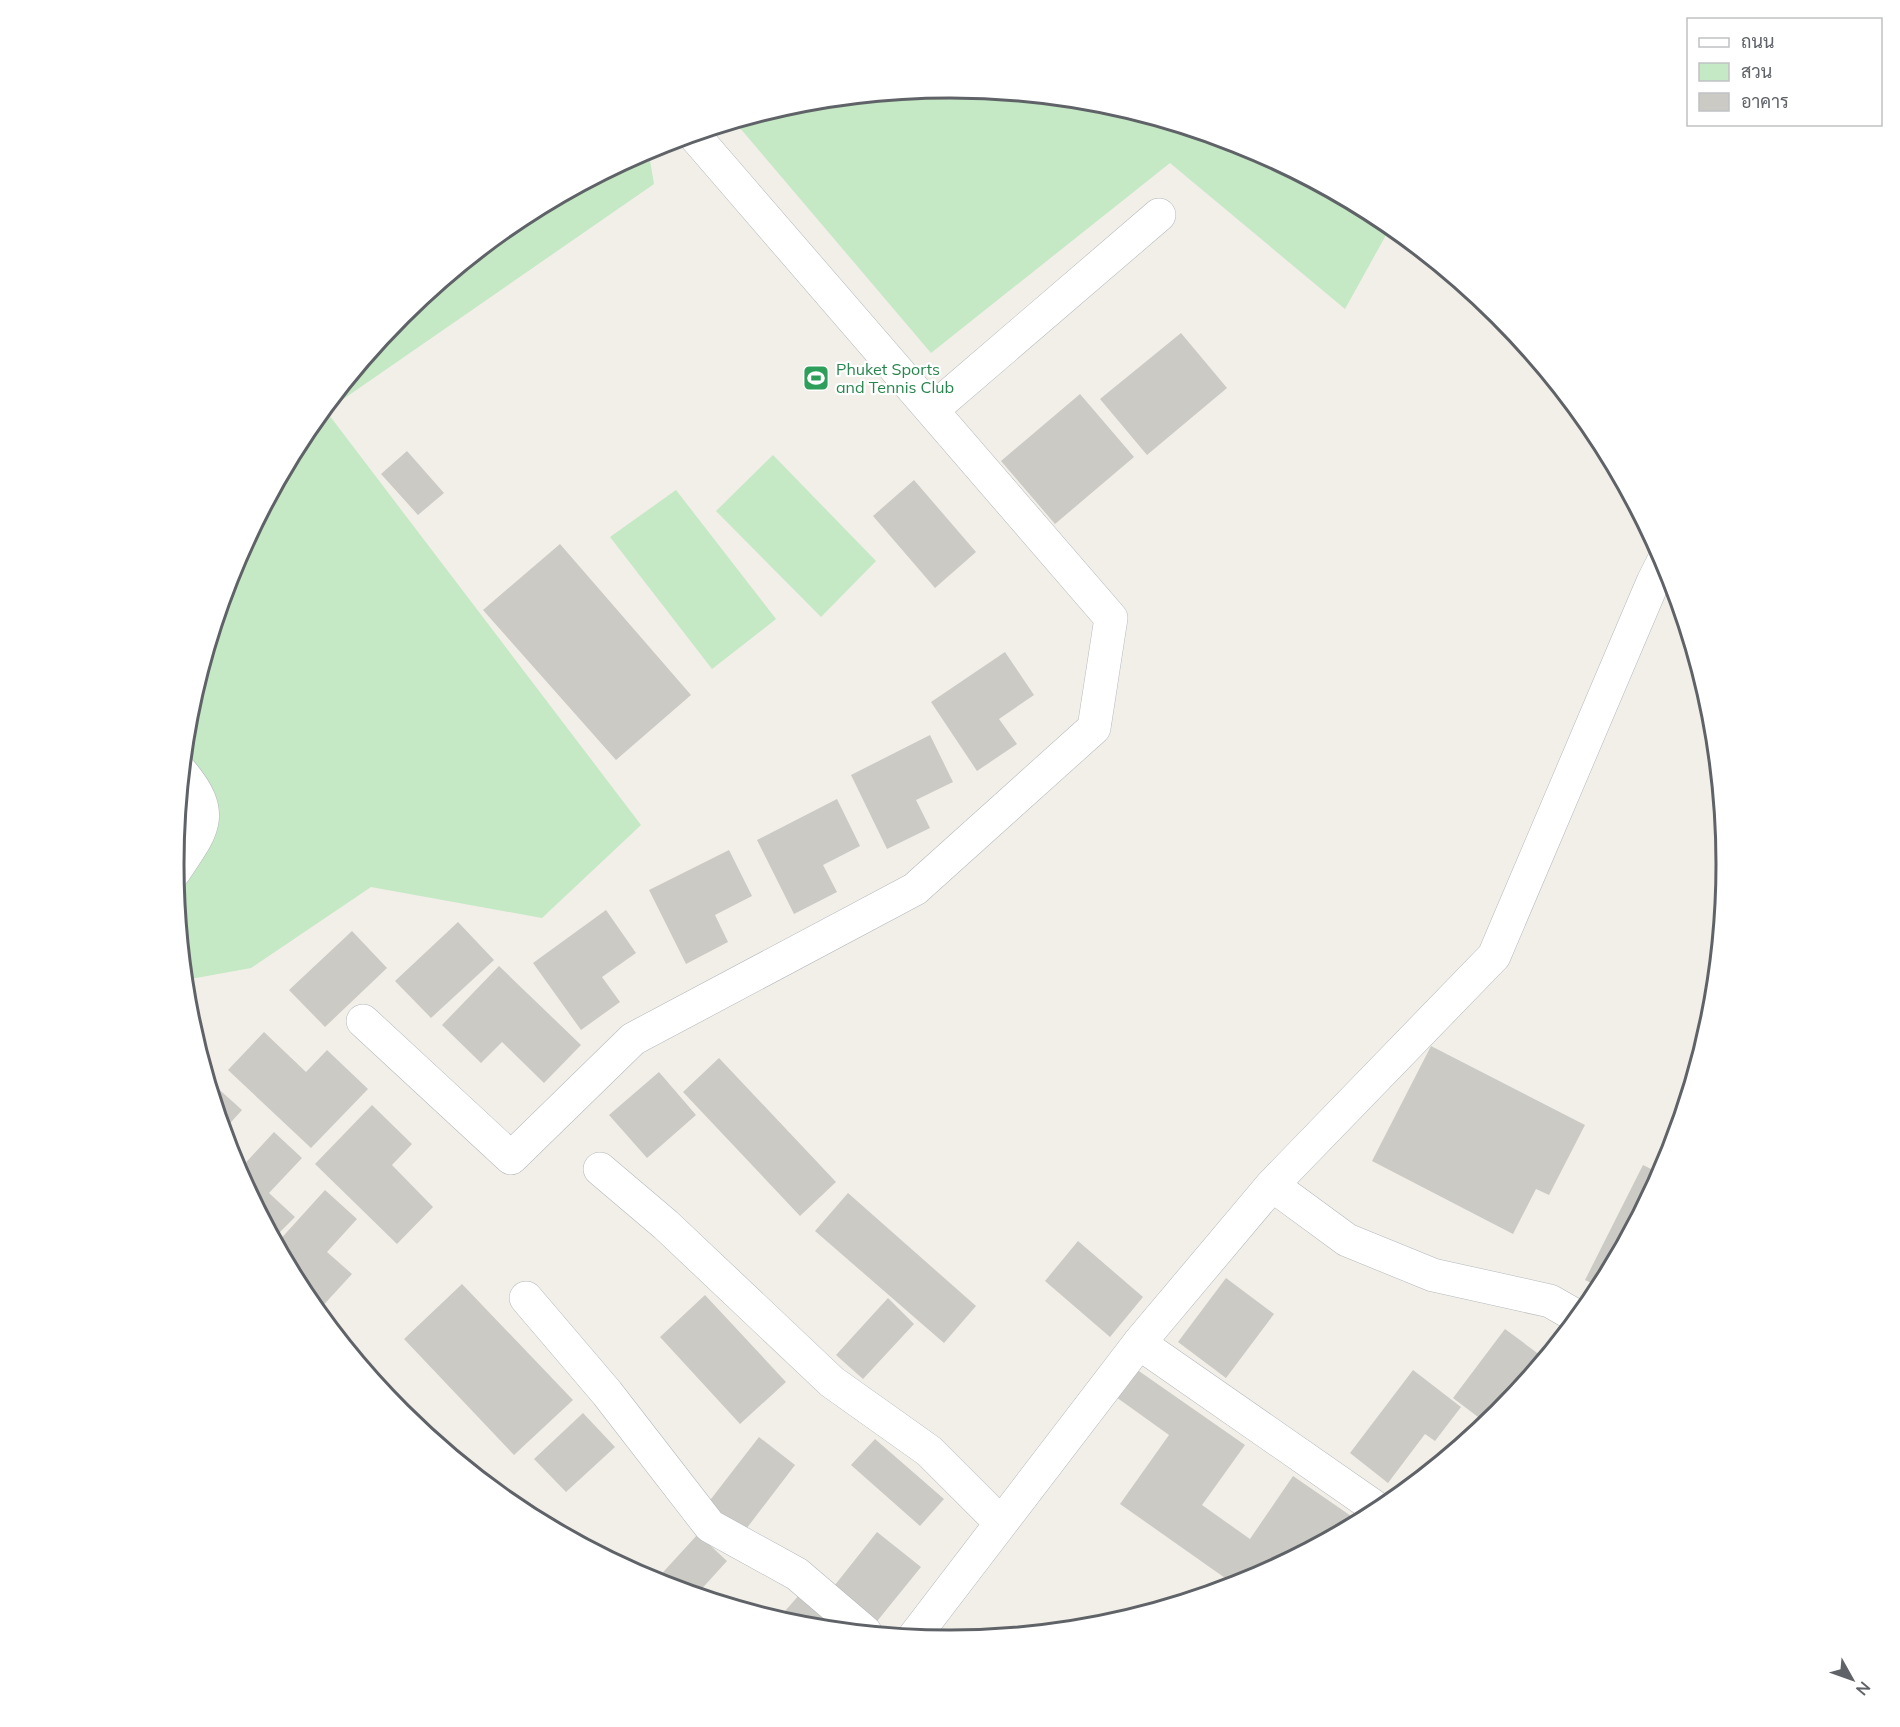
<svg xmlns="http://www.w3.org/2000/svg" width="1900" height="1727" font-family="Mulish,Sarabun,sans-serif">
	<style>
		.green { fill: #c5e8c5 }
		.building { fill: #cccac5 }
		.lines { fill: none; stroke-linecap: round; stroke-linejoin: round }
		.minor-casing { stroke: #b5b8bc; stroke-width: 34 }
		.minor { stroke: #fff; stroke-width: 33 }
		.labels { text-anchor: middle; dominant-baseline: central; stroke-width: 4.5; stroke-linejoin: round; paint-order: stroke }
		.leisure-label { font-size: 16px; fill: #27864d; stroke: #fff; text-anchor: start }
		.rim { fill: none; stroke: #5f6368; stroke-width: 3 }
	</style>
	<rect width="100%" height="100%" fill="#f1efe8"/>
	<path class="green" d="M950,87l152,15 145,44 135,72 9,8 -46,83 -175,-146 -239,190 -197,-232 65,-19z
		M648,149l6,35 -328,227 315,414 -99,93 -171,-31 -120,81 -66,12 -11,-117 14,-151 45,-146 72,-134 96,-118 118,-96z
		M773,455l103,106 -55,56 -105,-106z
		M676,490l100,129 -64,50 -102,-132z"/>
	<path class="building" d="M1181,333l46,55 -80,67 -47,-56z
		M1080,394l54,63 -79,67 -54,-63z
		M407,451l37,42 -26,22 -37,-41z
		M914,480l62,72 -41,36 -62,-72z
		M560,544l131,151 -75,65 -133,-150z
		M1005,652l29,43 -35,24 18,25 -40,27 -46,-69z
		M930,735l23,47 -37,18 14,28 -43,21 -36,-74z
		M837,799l23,47 -37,19 14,27 -43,22 -37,-74z
		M729,850l23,46 -37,19 13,27 -42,22 -37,-74z
		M606,910l30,43 -34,24 18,25 -39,28 -48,-67z
		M458,922l36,38 -63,58 -36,-37z
		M352,931l35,37 -62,59 -36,-37z
		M499,966l82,79 -37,38 -42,-41 -21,21 -39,-38z
		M264,1032l42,40 21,-22 41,39 -57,59 -83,-78z
		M1431,1046l154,79 -36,70 -13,-6 -23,45 -141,-73z
		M719,1058l117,124 -36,34 -117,-124z
		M659,1072l37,43 -49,43 -38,-43z
		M213,1084l29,26 -19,21 -13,-44z
		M372,1105l40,39 -20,21 41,42 -36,37 -82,-80z
		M274,1132l28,26 -33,35 26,24 -21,21 -36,-67z
		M1643,1165l18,9 -61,113 -15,-7z
		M325,1190l32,29 -30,33 25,22 -34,37 -14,-16 -27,-52z
		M848,1193l128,113 -32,37 -129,-112z
		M1078,1241l65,56 -33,40 -65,-56z
		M1226,1278l48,36 -48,64 -48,-36z
		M462,1284l111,116 -59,55 -110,-116z
		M705,1295l81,87 -46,42 -80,-87z
		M888,1298l26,26 -51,55 -27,-24z
		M1505,1329l39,29 -45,55 -13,10 -33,-25z
		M1136,1369l109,76 -43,60 48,34 43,-63 61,42 -7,10 -100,53 -12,4 -115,-81 49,-69 -53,-38z
		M1413,1370l48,37 -26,34 -10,-7 -37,49 -38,-30z
		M583,1413l32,34 -49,45 -32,-33z
		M759,1437l36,28 -55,72 -36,-29z
		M875,1439l69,60 -24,27 -69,-61z
		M877,1532l44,35 -47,58 -43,-35z
		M698,1534l29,27 -30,33 -42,-13z
		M800,1594l41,35 -43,-4 -20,-6z"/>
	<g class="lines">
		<defs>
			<path id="minor" d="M932,410l227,-195
				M174,872c27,-41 44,-56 8,-99
				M363,1021l148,137 122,-119 282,-150 179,-161 17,-110 -418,-484
				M600,1169l66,56 166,157 97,69 72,72
				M1272,1185l75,55 86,35 117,26 28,16
				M526,1298l81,95 103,133 87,48 68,58
				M1139,1343l240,167
				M914,1637l225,-294 133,-158 222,-229 159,-374 11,-22"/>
		</defs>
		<use href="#minor" class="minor-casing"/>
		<use href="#minor" class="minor"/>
	</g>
	<defs>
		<symbol id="stadium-square" viewBox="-11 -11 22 22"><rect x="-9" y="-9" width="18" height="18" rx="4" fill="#2e9e5b" stroke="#fff"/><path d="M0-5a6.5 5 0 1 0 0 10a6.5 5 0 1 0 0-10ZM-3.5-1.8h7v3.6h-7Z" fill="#fff"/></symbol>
	</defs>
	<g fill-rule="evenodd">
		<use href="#stadium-square" x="801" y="363" width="30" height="30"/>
	</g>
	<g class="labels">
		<g class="leisure-label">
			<text x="836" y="369">Phuket Sports<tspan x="836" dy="18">and Tennis Club</tspan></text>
		</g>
	</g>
	<path d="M0 0H1900V1727H0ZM184 864a766 766 0 1 1 1532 0a766 766 0 1 1-1532 0Z" fill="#fff" fill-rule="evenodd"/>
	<path class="rim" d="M184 864a766 766 0 1 1 1532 0a766 766 0 1 1-1532 0Z"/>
	<rect x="1687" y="18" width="195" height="108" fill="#ffffff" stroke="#bfc1c3" stroke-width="1.5"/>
	<rect x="1699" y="38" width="30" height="9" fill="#ffffff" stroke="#bfc1c3" stroke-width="1.5"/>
	<text x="1741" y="48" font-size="18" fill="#5f6368">ถนน</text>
	<rect x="1699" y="63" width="30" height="18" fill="#c5e8c5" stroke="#bfc1c3" stroke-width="1.5"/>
	<text x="1741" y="78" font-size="18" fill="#5f6368">สวน</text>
	<rect x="1699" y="93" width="30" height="18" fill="#cccac5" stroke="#bfc1c3" stroke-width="1.5"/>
	<text x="1741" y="108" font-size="18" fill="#5f6368">อาคาร</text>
	<g transform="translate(1852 1679) rotate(130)" stroke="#ffffff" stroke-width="4.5" paint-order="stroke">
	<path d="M0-4.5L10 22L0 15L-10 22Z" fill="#5f6368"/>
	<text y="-9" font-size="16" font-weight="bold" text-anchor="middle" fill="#5f6368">N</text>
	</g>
</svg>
